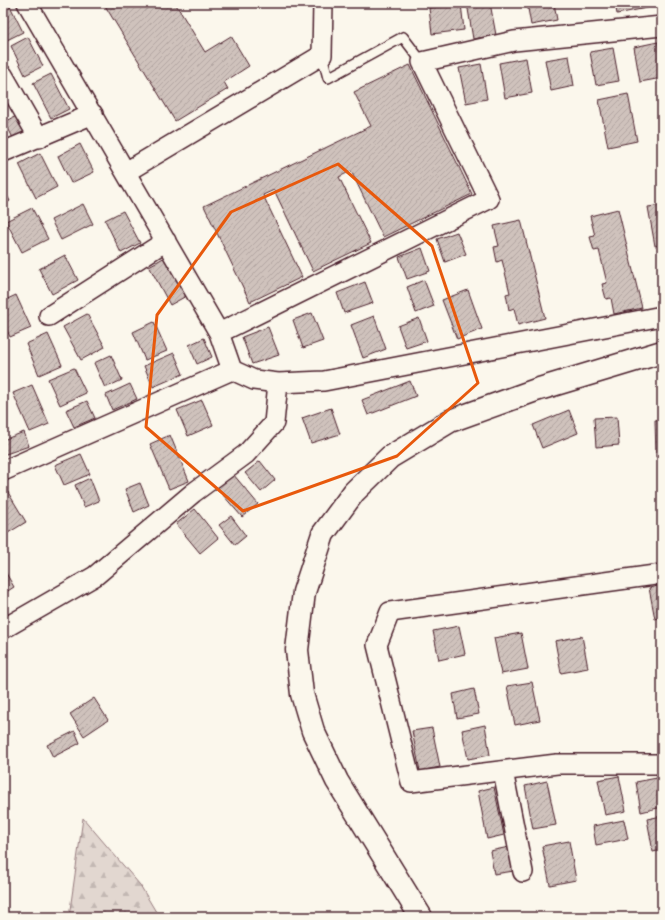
<svg xmlns="http://www.w3.org/2000/svg" width="665" height="920" font-family="Mali,sans-serif">
	<style>
		.forest { fill: url(#forest-firs); stroke: #967b7e }
		.building { fill: url(#building-hatch); stroke: #4a1f2b }
		.lines { fill: none; stroke-linecap: round; stroke-linejoin: round }
		.service-casing { stroke: #4a1f2b; stroke-width: 12 }
		.minor-casing { stroke: #4a1f2b; stroke-width: 22 }
		.tertiary-casing { stroke: #4a1f2b; stroke-width: 25 }
		.service { stroke: #fbf7ec; stroke-width: 9 }
		.minor { stroke: #fbf7ec; stroke-width: 19 }
		.tertiary { stroke: #fbf7ec; stroke-width: 22 }
		.marked { fill: none; stroke: #e8590c; stroke-width: 3; stroke-linejoin: round }
	</style>
	<defs>
		<pattern id="forest-firs" width="22" height="20" patternUnits="userSpaceOnUse"><rect width="22" height="20" fill="#e2d7d0"/><path d="M5 1l3.5 6h-7zM16 11l3.5 6h-7z" fill="#c3b8b3"/></pattern>
		<pattern id="building-hatch" width="6" height="6" patternUnits="userSpaceOnUse"><rect width="6" height="6" fill="#cfc2bc"/><path d="M-1 1l2-2M0 6l6-6M5 7l2-2" fill="none" stroke="#b3a6a2"/></pattern>
	</defs>
	<rect width="100%" height="100%" fill="#fbf7ec"/>
	<filter id="ink" filterUnits="userSpaceOnUse"><feTurbulence type="fractalNoise" baseFrequency=".025" numOctaves="2"/><feDisplacementMap in="SourceGraphic" scale="8" xChannelSelector="R" yChannelSelector="G"/><feConvolveMatrix kernelMatrix="1 2 1 2 8 2 1 2 1" color-interpolation-filters="sRGB"/></filter>
	<g filter="url(#ink)">
		<path class="forest" d="M83,818l57,67 19,32h-90z"/>
		<path class="building" d="M105,3h70l30,49 26,-16 18,30 -25,16 4,7 -53,32 -71,-117z
			M467,3h23l6,32 -23,4z
			M527,3h27l3,17 -26,5z
			M615,3h35l1,4 -34,7z
			M461,4l3,26 -32,4 -3,-26z
			M10,6l13,26 -20,10v-32z
			M28,37l15,29 -18,9 -14,-29z
			M658,42l4,23v13l-22,4 -6,-35z
			M613,48l6,33 -23,4 -6,-33z
			M569,56l5,30 -23,5 -6,-31z
			M526,58l6,35 -27,5 -6,-35z
			M481,64l6,35 -21,4 -7,-35z
			M410,65l62,129 -89,43 -32,-66 -12,6 32,66 -58,28 -39,-81 -11,5 39,82 -52,25 -46,-96 167,-80 -17,-34z
			M51,74l18,35 -18,9 -18,-35z
			M628,94l9,47 -29,6 -9,-47z
			M18,115l9,19 -13,6 -9,-18z
			M80,144l14,28 -23,11 -13,-27z
			M40,153l17,34 -21,11 -17,-34z
			M3,188l7,13 -7,4z
			M83,204l10,20 -32,16 -10,-20z
			M662,205v40l-7,1 -7,-39z
			M32,208l16,31 -26,13 -16,-31z
			M618,209l24,99 -28,6 -3,-16 -5,1 -4,-15 5,-1 -8,-33 -5,1 -4,-14 5,-1 -5,-20z
			M123,211l17,32 -19,10 -16,-33z
			M521,220l24,98 -27,7 -4,-17 -5,2 -3,-16 4,-1 -8,-33 -5,2 -3,-15 5,-1 -5,-20z
			M457,232l9,22 -21,8 -8,-23z
			M422,248l8,23 -23,8 -8,-22z
			M65,255l13,25 -26,14 -13,-25z
			M167,256l21,39 -18,10 -21,-39z
			M424,280l10,26 -18,7 -9,-26z
			M365,282l8,21 -29,10 -7,-20z
			M468,290l14,39 -25,10 -15,-39z
			M16,295l15,33 -21,9 -7,-16v-20z
			M312,313l11,28 -20,7 -10,-28z
			M87,314l18,33 -24,13 -18,-33z
			M374,316l12,33 -23,9 -12,-33z
			M419,318l8,23 -21,7 -8,-22z
			M154,322l13,29 -22,9 -12,-28z
			M268,327l11,28 -27,9 -10,-27z
			M48,334l14,31 -23,10 -13,-31z
			M204,338l8,19 -15,7 -8,-19z
			M174,353l9,21 -30,13 -9,-21z
			M111,355l11,25 -17,8 -11,-25z
			M74,368l12,25 -26,12 -12,-26z
			M410,381l6,15 -48,19 -6,-15z
			M130,384l7,15 -25,11 -6,-15z
			M32,385l17,39 -19,8 -17,-39z
			M202,400l11,25 -25,11 -11,-26z
			M87,401l8,17 -21,9 -8,-17z
			M331,408l9,26 -29,9 -9,-25z
			M569,410l9,23 -36,15 -9,-23z
			M617,417l2,28 -23,2 -2,-29z
			M655,420h7v37h-6z
			M24,432l5,14 -26,9v-15z
			M170,435l19,46 -20,8 -19,-45z
			M81,454l9,20 -26,11 -9,-20z
			M260,461l15,19 -14,12 -16,-19z
			M233,474l25,30 -16,13 -25,-29z
			M90,478l9,23 -15,6 -9,-22z
			M140,483l9,22 -15,7 -9,-23z
			M6,489l20,33 -23,14v-45z
			M195,509l23,29 -18,15 -24,-29z
			M231,516l15,20 -11,9 -16,-20z
			M3,568l11,19 -11,7z
			M662,585v32l-7,2 -6,-31z
			M459,626l6,28 -26,6 -6,-29z
			M521,633l7,36 -27,5 -7,-36z
			M582,636l6,32 -27,5 -6,-32z
			M532,682l8,38 -25,5 -8,-39z
			M474,689l5,25 -22,4 -4,-24z
			M94,698l14,22 -24,16 -14,-22z
			M485,725l5,30 -22,4 -6,-29z
			M432,728l8,39 -20,4 -8,-40z
			M75,731l5,12 -27,14 -6,-12z
			M619,776l7,35 -21,4 -7,-35z
			M662,777v30l-21,5 -5,-30z
			M547,781l9,44 -23,4 -8,-43z
			M494,787l10,48 -17,4 -9,-48z
			M662,816v34l-9,2 -6,-33z
			M624,820l4,19 -32,6 -3,-19z
			M569,841l7,39 -26,5 -8,-39z
			M509,847l5,24 -20,3 -4,-23z"/>
		<g class="lines">
			<defs>
				<path id="service" d="M322,55l6,23 75,-41 19,25"/>
				<path id="minor" d="M27,3l192,330 13,37 22,10 24,3 46,-2 338,-65
					M3,75l36,63
					M3,152l90,-38
					M126,172l196,-117 1,-52
					M49,316l117,-75
					M219,333l270,-134 -67,-137 92,-21 148,-15
					M3,471l229,-101
					M662,574l-272,38 -13,33 34,137 146,-18h105
					M3,629l92,-53 98,-83 53,-39 28,-31 4,-40
					M503,771l20,101"/>
				<path id="tertiary" d="M421,917l-84,-136 -24,-50 -11,-37 -5,-44 7,-58 19,-58 31,-42 36,-35 60,-36 86,-31 126,-38"/>
			</defs>
			<use href="#service" class="service-casing"/>
			<use href="#minor" class="minor-casing"/>
			<use href="#tertiary" class="tertiary-casing"/>
			<use href="#service" class="service"/>
			<use href="#minor" class="minor"/>
			<use href="#tertiary" class="tertiary"/>
		</g>
	</g>
	<path class="marked" d="M338,164l94,82 46,137 -81,73 -154,55 -97,-84 11,-112 74,-103z"/>
	<rect width="665" height="920" fill="none" stroke="#fbf7ec" stroke-width="16"/>
	<rect x="8" y="8" width="649" height="904" fill="none" stroke="#4a1f2b" stroke-width="1.5" filter="url(#ink)"/>
</svg>
